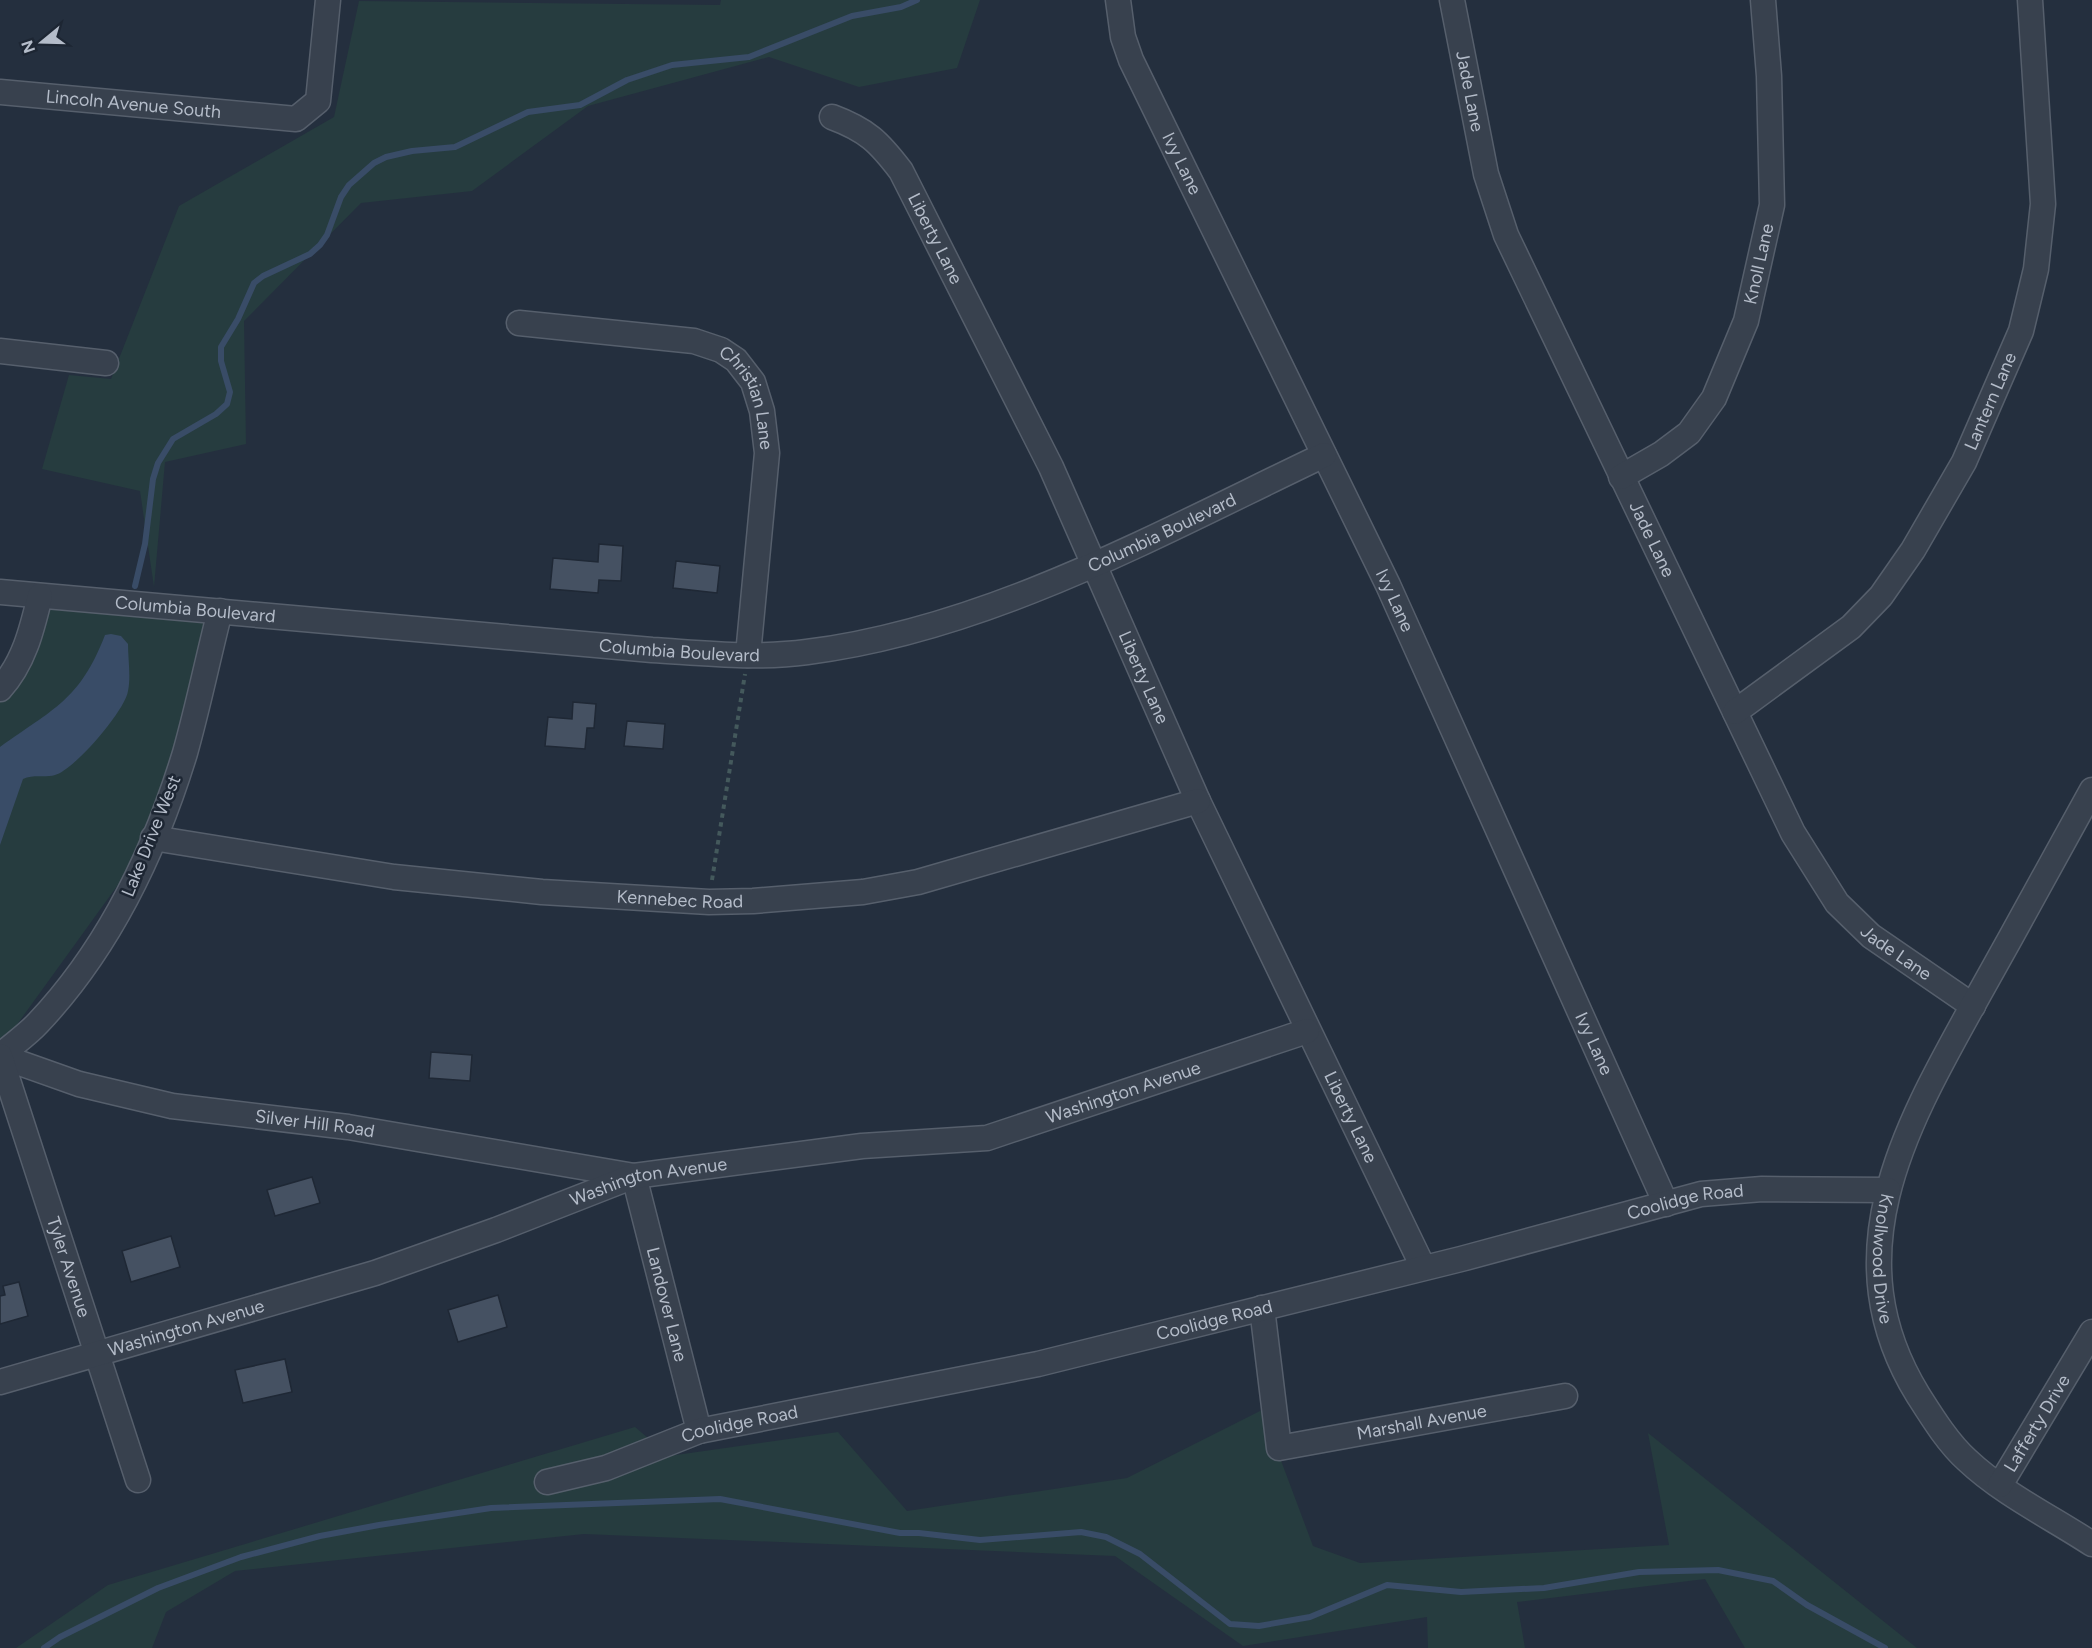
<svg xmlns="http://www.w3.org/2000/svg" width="2092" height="1648" font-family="Figtree,sans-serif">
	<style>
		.green { fill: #263c3f }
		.water { fill: #394c67 }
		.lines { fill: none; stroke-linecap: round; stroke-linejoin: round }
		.stream { stroke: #394c67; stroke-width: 6 }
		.building { fill: #455162; stroke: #1f2835; stroke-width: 1.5 }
		.minor-casing { stroke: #565f6c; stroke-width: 27 }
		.path { stroke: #44595c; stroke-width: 4; stroke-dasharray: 4.5 4.5; stroke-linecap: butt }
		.minor { stroke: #38414e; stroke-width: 24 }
		.labels { text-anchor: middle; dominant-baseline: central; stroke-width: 5; stroke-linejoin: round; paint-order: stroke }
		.street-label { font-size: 18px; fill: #b4bcc9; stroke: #1d2633 }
	</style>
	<rect width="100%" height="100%" fill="#242f3e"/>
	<path class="green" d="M721,0h259l-23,68 -98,19 -90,-30 -181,49 -116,85 -111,12 -117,118 2,123 -81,18 -11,125 -14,-96 -98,-22 27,-94 42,4 68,-173 155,-89 25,-116 361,4z
		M49,608l172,16 -67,211 -154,213v-351z
		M1262,1410l51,136 47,17 309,-18 -21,-112 269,215h-172l-40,-69 -188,23 8,46h-97l-1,-31 -184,29 -128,-90 -531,-22 -349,37 -69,41 -14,36h-136l92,-63 527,-158 34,29 169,-24 69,79 220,-33z"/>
	<path class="water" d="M111,634l10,2 7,8c0,15 3,33 0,47 -3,20 -54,79 -73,84 -10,3 -22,-1 -32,4l-23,66v-98c53,-38 80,-47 105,-112z"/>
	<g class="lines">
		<path class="stream" d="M135,586l10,-42 8,-65 5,-16 15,-24 43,-25 11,-10 3,-12 -9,-31v-14l17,-28 16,-36 9,-7 47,-22 10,-9 7,-10 14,-38 8,-12 25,-22 12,-6 26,-6 43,-4 73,-35 52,-7 47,-25 45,-15 77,-8 103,-41 49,-9 16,-7
			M44,1648l16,-11 98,-49 83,-31 79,-21 59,-11 112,-17 229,-9 180,34h19l61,7 101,-8 25,5 34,17 90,70 29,2 51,-9 77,-32 74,7 83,-4 95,-16 79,-2 55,11 34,24 78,43"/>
	</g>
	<path class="building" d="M599,544l24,2 -2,35 -22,-1 -1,13 -48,-4 3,-31 45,4z
		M676,561l44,5 -3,27 -44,-5z
		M573,702l23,2 -2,24h-7l-2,21 -40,-3 3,-29 24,2z
		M627,721l38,3 -2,25 -39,-3z
		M431,1052l41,3 -2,26 -41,-3z
		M312,1177l8,26 -45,13 -8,-26z
		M171,1236l9,31 -49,15 -9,-31z
		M19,1282l9,34 -28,8v-28l5,-1 -2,-9z
		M498,1295l9,32 -49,15 -10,-32z
		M285,1359l7,33 -49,11 -8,-33z"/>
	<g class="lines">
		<defs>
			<g id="minor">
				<path id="s1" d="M1118,0l5,37 8,23 257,525 278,619"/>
				<path id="s2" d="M1452,0l34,174 20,61 287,598 44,70 34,33 102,70"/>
				<path id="s3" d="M0,92l296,27 22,-18 10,-101"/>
				<path id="s4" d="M832,117c35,13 47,25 69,54l150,296 147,334 225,466"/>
				<path id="s5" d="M519,323l175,18 27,9 15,10 17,22 9,29 5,42 -19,202"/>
				<path d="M0,351l106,12"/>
				<path id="s6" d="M1621,477l40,-23 28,-21 25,-35 32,-77 26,-116 -3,-129 -6,-76"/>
				<path id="s7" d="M0,592l652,58c51,3 103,9 155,2 182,-23 353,-119 517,-197"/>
				<path id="s8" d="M220,611c-12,47 -22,96 -35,142 -30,98 -76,195 -147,270 -11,12 -26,22 -38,33l79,28 93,22 176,21 286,49 65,255"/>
				<path d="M0,689c24,-26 32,-60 40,-93"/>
				<path id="s9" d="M1735,712l116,-85 30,-31 32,-46 51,-88 57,-131 15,-62 7,-65 -13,-204"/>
				<path id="s10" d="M2092,790c-37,67 -73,133 -110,199 -72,130 -153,261 -64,406 14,22 30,48 49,65 36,34 84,57 125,84"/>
				<path id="s11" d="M153,838l241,39 148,15 167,10 44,-1 110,-9 55,-10 280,-81"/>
				<path id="s12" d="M0,1056l138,424"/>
				<path id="s13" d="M1262,1308l17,140 286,-52"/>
				<path id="s14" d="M0,1382l375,-109 121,-43 138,-54 228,-30 125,-8 320,-107"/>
				<path id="s15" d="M547,1482l59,-14 93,-37 339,-67 423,-105 240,-65 61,-5 126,1"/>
				<path id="s16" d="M2000,1485l92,-153"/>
			</g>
		</defs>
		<use href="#minor" class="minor-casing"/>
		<path class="path" d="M712,880l33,-206"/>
		<use href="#minor" class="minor"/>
	</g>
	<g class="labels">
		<g class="street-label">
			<text stroke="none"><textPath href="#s2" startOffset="93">Jade Lane</textPath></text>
			<text stroke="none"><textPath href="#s3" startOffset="134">Lincoln Avenue South</textPath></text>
			<text stroke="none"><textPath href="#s1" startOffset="177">Ivy Lane</textPath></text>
			<text stroke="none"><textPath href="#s4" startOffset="165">Liberty Lane</textPath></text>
			<text stroke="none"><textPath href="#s6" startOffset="266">Knoll Lane</textPath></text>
			<text stroke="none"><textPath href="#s9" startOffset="411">Lantern Lane</textPath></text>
			<text stroke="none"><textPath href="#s5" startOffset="262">Christian Lane</textPath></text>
			<text stroke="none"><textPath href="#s7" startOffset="1186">Columbia Boulevard</textPath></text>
			<text stroke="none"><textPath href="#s2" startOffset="579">Jade Lane</textPath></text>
			<text stroke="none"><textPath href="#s1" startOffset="663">Ivy Lane</textPath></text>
			<text stroke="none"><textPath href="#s7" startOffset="196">Columbia Boulevard</textPath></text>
			<text stroke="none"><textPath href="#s7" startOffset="682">Columbia Boulevard</textPath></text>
			<text stroke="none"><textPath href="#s4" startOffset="651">Liberty Lane</textPath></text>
			<text transform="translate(151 836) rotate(-68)">Lake Drive West</text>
			<text stroke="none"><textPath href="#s11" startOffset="531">Kennebec Road</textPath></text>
			<text stroke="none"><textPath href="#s2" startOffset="1065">Jade Lane</textPath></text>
			<text stroke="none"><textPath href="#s1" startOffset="1149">Ivy Lane</textPath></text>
			<text stroke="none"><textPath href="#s14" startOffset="1166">Washington Avenue</textPath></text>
			<text stroke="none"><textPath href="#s4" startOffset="1137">Liberty Lane</textPath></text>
			<text stroke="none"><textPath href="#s8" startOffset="830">Silver Hill Road</textPath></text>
			<text stroke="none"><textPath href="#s14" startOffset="680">Washington Avenue</textPath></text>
			<text stroke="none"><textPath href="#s15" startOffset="1174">Coolidge Road</textPath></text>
			<text stroke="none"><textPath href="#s10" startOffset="519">Knollwood Drive</textPath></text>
			<text stroke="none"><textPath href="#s12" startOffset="222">Tyler Avenue</textPath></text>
			<text stroke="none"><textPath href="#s8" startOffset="1286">Landover Lane</textPath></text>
			<text stroke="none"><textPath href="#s15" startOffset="688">Coolidge Road</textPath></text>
			<text stroke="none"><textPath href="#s14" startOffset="194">Washington Avenue</textPath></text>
			<text stroke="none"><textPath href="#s13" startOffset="286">Marshall Avenue</textPath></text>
			<text stroke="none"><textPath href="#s16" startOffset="72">Lafferty Drive</textPath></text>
			<text stroke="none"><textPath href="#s15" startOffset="202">Coolidge Road</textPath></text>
		</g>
	</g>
	<g transform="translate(42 42) rotate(251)" stroke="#1d2633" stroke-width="4.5" paint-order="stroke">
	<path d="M0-4.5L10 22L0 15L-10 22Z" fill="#b4bcc9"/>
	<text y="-9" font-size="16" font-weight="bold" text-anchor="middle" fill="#b4bcc9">N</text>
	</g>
</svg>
